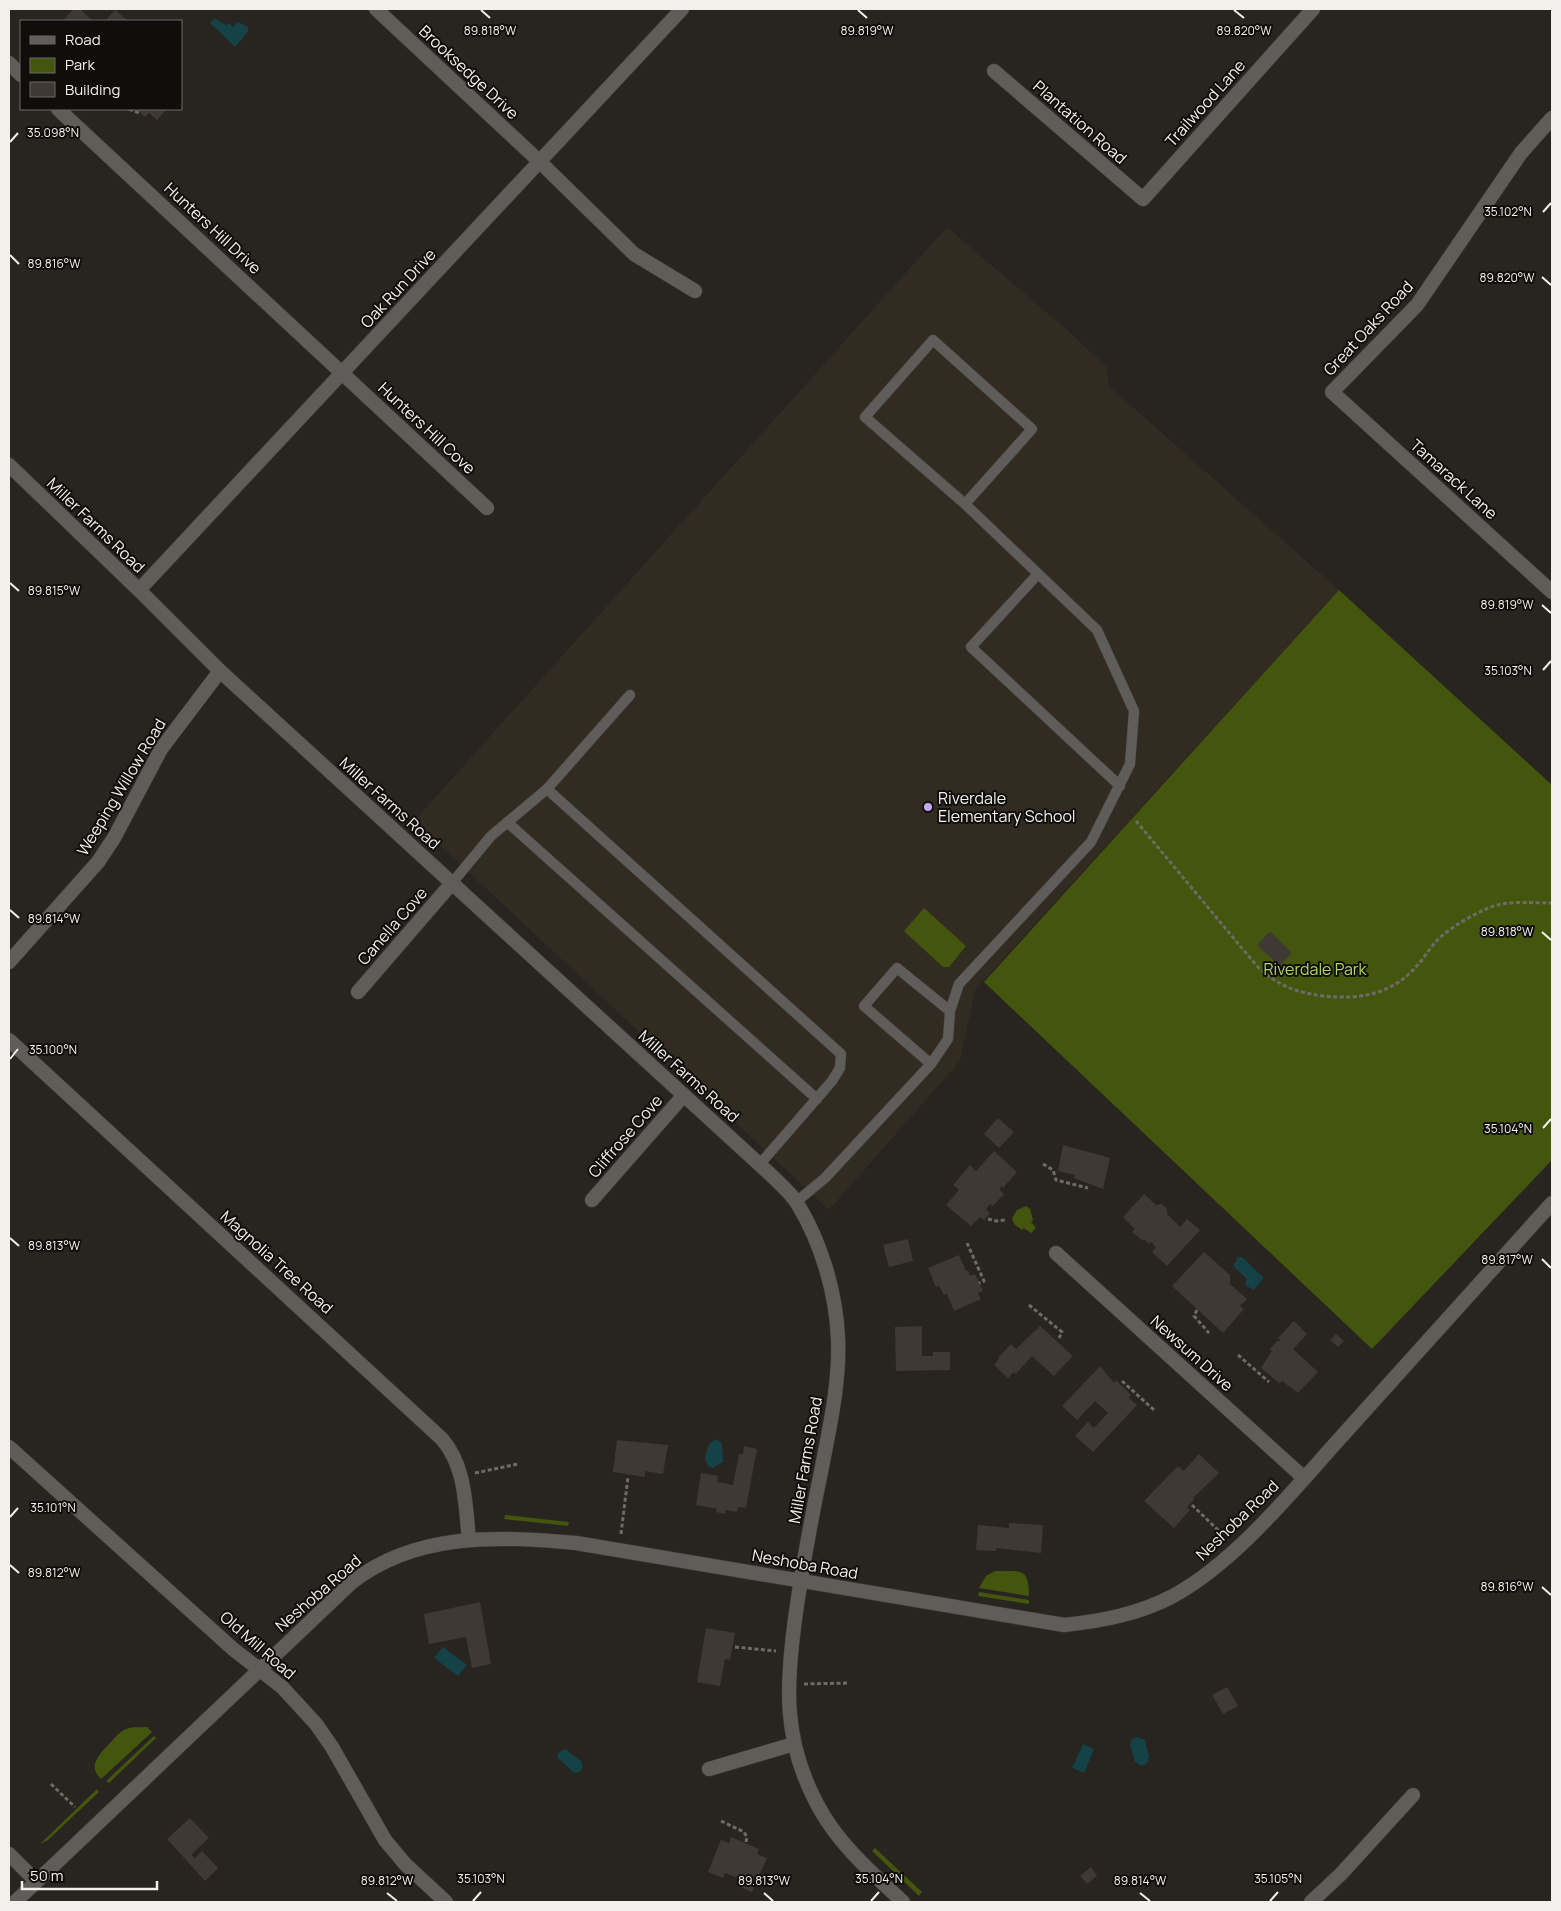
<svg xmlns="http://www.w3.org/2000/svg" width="1561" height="1911" font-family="Manrope,sans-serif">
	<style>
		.built { fill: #322b21 }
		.green { fill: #44560e }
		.water { fill: #144247 }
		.building { fill: #3e3935 }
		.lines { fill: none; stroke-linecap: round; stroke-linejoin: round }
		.service-casing { stroke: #44413d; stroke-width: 11 }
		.minor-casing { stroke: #44413d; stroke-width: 15 }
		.tertiary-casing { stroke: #44413d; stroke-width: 15 }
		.path { stroke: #6e6b67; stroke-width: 3; stroke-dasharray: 4 2.5; stroke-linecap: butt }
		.service { stroke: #5e5d5a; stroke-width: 10 }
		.minor { stroke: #5e5d5a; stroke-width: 14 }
		.tertiary { stroke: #5e5d5a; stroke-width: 14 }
		.ticks { fill: none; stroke: #f2f0ed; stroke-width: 2 }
		.poi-dot { fill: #c6a6f0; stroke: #100e0c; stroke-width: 2 }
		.labels { text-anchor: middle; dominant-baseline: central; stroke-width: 4; stroke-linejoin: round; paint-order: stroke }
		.street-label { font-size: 16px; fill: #f2f0ed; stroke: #100e0c }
		.poi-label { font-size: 16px; fill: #f2f0ed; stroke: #100e0c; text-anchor: start }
		.park-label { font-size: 16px; fill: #b3d65c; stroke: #100e0c }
		.ticks-label { font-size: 12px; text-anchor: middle; fill: #f2f0ed; stroke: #100e0c; stroke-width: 4; stroke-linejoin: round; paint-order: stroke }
	</style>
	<rect width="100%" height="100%" fill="#282420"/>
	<path class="built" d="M947,227l120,103 40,37 1,18 231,205 -364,400 -15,71 -131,149 -415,-389z"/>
	<path class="green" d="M1339,590l213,195v375l-180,189 -388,-367z
		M924,908l42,38 -17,21h-6l-39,-36z
		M1026,1206l4,3 3,11 -2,2 5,6 -5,5 -7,-5 -2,2 -8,-6 -2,-6 5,-8z
		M505,1515l64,7 -1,4 -64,-7z
		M995,1571c25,1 34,-5 34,25l-50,-8 7,-12z
		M979,1592l50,8v4l-51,-8z
		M147,1727l5,5 -51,47c-14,-13 -2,-24 8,-35 5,-5 9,-11 15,-14 7,-4 16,-2 23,-3z
		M154,1736l2,2 -47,45 -3,-2z
		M97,1789l2,3 -51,48 -8,4z
		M875,1848l47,44 -3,4 -47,-45z"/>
	<path class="water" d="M214,18l12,7 3,-2 4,4 5,-5 10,5v5l-13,15 -25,-24z
		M1238,1257h4l22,21 -10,12 -9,-5 2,-6 -14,-13z
		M716,1439l6,4 1,19 -11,6 -4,-2 -3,-7 3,-14z
		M443,1647l24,18 -9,11 -24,-18z
		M1137,1737l8,3 4,17 -2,6 -5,3 -7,-4 -5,-17 2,-6z
		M1083,1744l11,5 -10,24 -12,-5z
		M565,1749l16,12 2,6 -3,5 -6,1 -16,-15v-5z"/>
	<path class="building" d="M74,9h6l13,12h-31z
		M115,10l13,11h-23z
		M136,109h31l-10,11 -8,-7 -4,4z
		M1270,931l22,22 -13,13 -22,-21z
		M998,1118l16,14 -15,16 -15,-14z
		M1063,1145l47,13 -7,31 -29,-11 1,-3 -17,-4z
		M994,1151l23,21 -14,16 -1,-2 -3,3 5,5 -11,12 -3,-2 -4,5 4,4 -6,7 -4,-3 -9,9 -25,-21 13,-15 -6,-5 17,-20 6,6z
		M1144,1194l12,11 6,-1 5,5v5l13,13 7,-8 13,11 -33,36 -15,-14 4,-5 -5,-5 -2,2 -5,-5 -1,2 -11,-9 3,-3 -12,-12z
		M908,1239l5,22 -24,6 -6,-22z
		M1204,1252l26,23v9l17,15 -7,7 4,3 -21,24 -51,-47z
		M959,1255l7,16h2l2,5 5,-2 8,17 -5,2 3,6 -27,12 -7,-17 -3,1 -5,-9 -3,1 -8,-19z
		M1294,1321l13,13 -14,15 25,23 -20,21 -16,-12 -3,2 -18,-15 11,-17 -2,-2 8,-9 2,2 1,-1 -3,-3z
		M922,1326v30h11v-4h17v18l-54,1 -1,-44z
		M1040,1326l33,30 -19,20 -22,-20 -16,18 -2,-2 -6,6 -14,-13 5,-6 -1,-1 13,-14 5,5z
		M1336,1334l8,7 -6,6 -8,-7z
		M1100,1366l14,17 2,-3 15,15 -2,3 8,7 -44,47 -18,-16 13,-14 6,6 14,-15 -13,-12 -18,19 -15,-14z
		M617,1440l51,5 -5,29 -18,-3v6l-32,-5z
		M744,1446l13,3 -11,59 -7,-1 -3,5 -10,-2 -1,4 -9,-2 1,-3 -21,-4 5,-32 17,3 -1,6 16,3 6,-31h4z
		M1199,1454l20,19 -26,25 1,2 -7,7 3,3 -16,18 -30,-27 34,-35 6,5z
		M1009,1523l34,2 -2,28 -44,-5 -1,3 -20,-1 2,-25 31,3z
		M480,1602l11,62 -19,4 -6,-31 -37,7 -5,-30z
		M706,1628l29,5 -5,27 -5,-1 -5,27 -23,-4z
		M1227,1687l11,19 -15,8 -11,-19z
		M190,1818l19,20 -18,17 4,3 7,-7 16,17 -13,13 -38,-42z
		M731,1837l28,12 -2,5 10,4 -15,34 -10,-4 3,-7 -20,-8 -2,5 -15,-6 13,-32 8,3z
		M1091,1867l6,9 -10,8 -7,-8z"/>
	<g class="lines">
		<defs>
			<path id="service" d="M1038,574l-67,73 149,139
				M547,789l83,-94
				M507,822l310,277
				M452,883l39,-47 56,-47 294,265 -1,14 -8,13 -72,83
				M931,1064l-67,-58 33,-38 53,43
				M796,1202l29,-24 106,-114 17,-25 2,-28 9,-27 132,-142 39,-78 4,-53 -37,-81 -132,-126 67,-75 -99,-89 -68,77 100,87"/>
			<path id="minor" d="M376,9l163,152 95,93 61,37
				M9,63l12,12
				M994,71l149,128 170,-190
				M58,109l429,399
				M1552,118l-31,35 -104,152 -85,87 220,200
				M139,590l543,-581
				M9,962l89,-100 16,-24 47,-89 59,-78
				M358,992l94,-109
				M9,1040l433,399c24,28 23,65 27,100
				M592,1200l92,-105
				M1056,1253l248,225
				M9,1447l224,202 49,38 34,37 16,23 53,93 20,24 41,38
				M709,1769l85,-25
				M9,1854l27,27
				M1311,1902l30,-28 72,-79"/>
			<path id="tertiary" d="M9,465l130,125 81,81 550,503c9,9 20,18 27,29 24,39 39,89 41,135 2,43 -8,87 -16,129 -10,48 -19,96 -26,145 -10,71 -14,126 21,192 21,40 54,68 86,98
				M15,1902l336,-319c64,-51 148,-47 225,-40l488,82c38,-4 75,-11 109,-29 63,-34 121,-107 169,-160 70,-78 140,-156 210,-233"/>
		</defs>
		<use href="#service" class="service-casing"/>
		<use href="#minor" class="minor-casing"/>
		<use href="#tertiary" class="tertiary-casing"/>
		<path class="path" d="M129,109l10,4
			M1136,821l120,144c21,20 37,27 67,31 39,4 72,-2 98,-35 7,-9 13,-19 22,-26 13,-11 30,-20 45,-27 18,-8 45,-5 64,-5
			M1043,1164l10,6 3,10 32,8
			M988,1219l8,2 9,-1
			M967,1243l17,38 -5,2
			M1029,1305l33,27 -3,6
			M1197,1310l-3,6 15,17
			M1238,1355l31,27
			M1122,1381l32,29
			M475,1473l43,-9
			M1192,1505l27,26
			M621,1534l7,-57
			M735,1647l41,4
			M804,1684l45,-1
			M51,1784l24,23
			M721,1821l23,11 3,5 -1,5"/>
		<use href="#service" class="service"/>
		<use href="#minor" class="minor"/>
		<use href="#tertiary" class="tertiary"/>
	</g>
	<path class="ticks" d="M481,10l9,8M858,10l9,8M1234,10l10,8M10,142l8,-9M1543,212l8,-9M10,255l9,9M1542,277l9,8M10,583l9,8M1542,605l9,8M1543,670l8,-9M10,910l9,8M1542,932l9,8M10,1059l8,-10M1543,1128l8,-9M10,1238l9,8M1542,1259l9,9M10,1517l8,-9M10,1565l9,8M1542,1587l9,8M387,1893l10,8M764,1893l9,8M1140,1893l10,8M473,1901l8,-9M871,1901l8,-9M1270,1901l8,-9"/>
	<circle class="poi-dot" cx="928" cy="807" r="5"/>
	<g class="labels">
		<g class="street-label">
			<text transform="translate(469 72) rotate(43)">Brooksedge Drive</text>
			<text transform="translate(1205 103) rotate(-48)">Trailwood Lane</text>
			<text transform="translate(1080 122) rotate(41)">Plantation Road</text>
			<text transform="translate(213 228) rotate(43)">Hunters Hill Drive</text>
			<text transform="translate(398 288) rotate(-47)">Oak Run Drive</text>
			<text transform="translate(1368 328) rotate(-47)">Great Oaks Road</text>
			<text transform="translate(427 428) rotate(43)">Hunters Hill Cove</text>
			<text transform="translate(1454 479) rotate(42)">Tamarack Lane</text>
			<text transform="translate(96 525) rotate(44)">Miller Farms Road</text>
			<text transform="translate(121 787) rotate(-59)">Weeping Willow Road</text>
			<text transform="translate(390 803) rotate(42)">Miller Farms Road</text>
			<text transform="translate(392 926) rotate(-49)">Canella Cove</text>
			<text transform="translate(689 1076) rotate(42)">Miller Farms Road</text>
			<text transform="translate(625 1136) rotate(-49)">Cliffrose Cove</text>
			<text transform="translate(277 1262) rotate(42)">Magnolia Tree Road</text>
			<text transform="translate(1192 1353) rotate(42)">Newsum Drive</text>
			<text transform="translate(805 1460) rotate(-80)">Miller Farms Road</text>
			<text transform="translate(1237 1520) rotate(-44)">Neshoba Road</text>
			<text transform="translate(805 1564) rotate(10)">Neshoba Road</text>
			<text transform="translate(318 1593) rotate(-41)">Neshoba Road</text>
			<text transform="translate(258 1645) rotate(41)">Old Mill Road</text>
		</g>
		<g class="poi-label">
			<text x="938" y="798">Riverdale<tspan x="938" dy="18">Elementary School</tspan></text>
		</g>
		<g class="park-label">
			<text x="1315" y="969">Riverdale Park</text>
		</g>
	</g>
	<g class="ticks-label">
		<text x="490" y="35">89.818°W</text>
		<text x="867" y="35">89.819°W</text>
		<text x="1244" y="35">89.820°W</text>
		<text x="53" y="137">35.098°N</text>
		<text x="1508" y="216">35.102°N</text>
		<text x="54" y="268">89.816°W</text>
		<text x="1507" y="282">89.820°W</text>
		<text x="54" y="595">89.815°W</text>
		<text x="1507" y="609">89.819°W</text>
		<text x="1508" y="675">35.103°N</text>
		<text x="54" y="923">89.814°W</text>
		<text x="1507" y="936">89.818°W</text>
		<text x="53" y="1054">35.100°N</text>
		<text x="1508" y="1133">35.104°N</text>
		<text x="54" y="1250">89.813°W</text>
		<text x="1507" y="1264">89.817°W</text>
		<text x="53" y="1512">35.101°N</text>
		<text x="54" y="1577">89.812°W</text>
		<text x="1507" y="1591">89.816°W</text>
		<text x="481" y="1883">35.103°N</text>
		<text x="879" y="1883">35.104°N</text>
		<text x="1278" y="1883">35.105°N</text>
		<text x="387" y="1885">89.812°W</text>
		<text x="764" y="1885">89.813°W</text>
		<text x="1140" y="1885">89.814°W</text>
	</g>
	<rect width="1561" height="1911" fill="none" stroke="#f2f0ed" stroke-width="20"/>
	<rect x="20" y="20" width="162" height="90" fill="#100e0c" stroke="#6a6866"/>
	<rect x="30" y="36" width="25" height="8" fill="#5e5d5a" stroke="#6a6866"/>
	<text x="65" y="45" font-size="15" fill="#f2f0ed">Road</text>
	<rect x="30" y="58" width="25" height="15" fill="#44560e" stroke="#6a6866"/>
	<text x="65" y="70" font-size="15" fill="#f2f0ed">Park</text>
	<rect x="30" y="82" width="25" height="15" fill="#3e3935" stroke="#6a6866"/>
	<text x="65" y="95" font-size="15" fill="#f2f0ed">Building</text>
	<path d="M22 1881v8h135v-8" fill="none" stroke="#f2f0ed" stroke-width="2.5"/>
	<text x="30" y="1881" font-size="15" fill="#f2f0ed" stroke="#100e0c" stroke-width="4" paint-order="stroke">50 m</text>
</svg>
